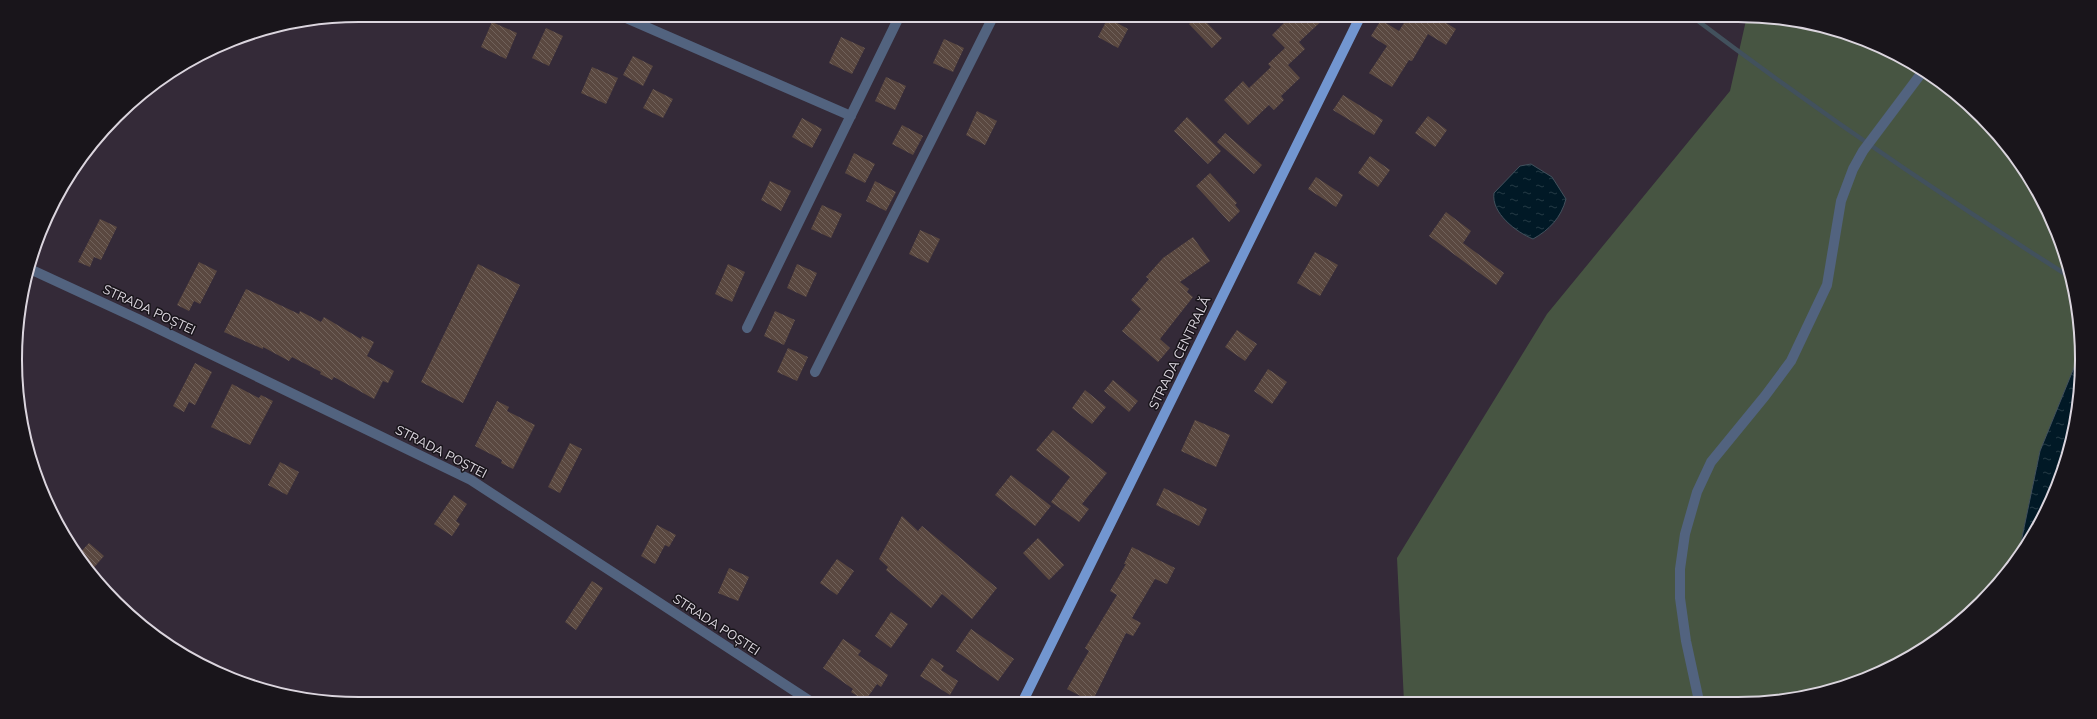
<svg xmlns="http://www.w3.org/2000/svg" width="2097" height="719" font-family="'Nunito Sans',sans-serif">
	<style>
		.green { fill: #475542 }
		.water { fill: url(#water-ripples); stroke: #42515d }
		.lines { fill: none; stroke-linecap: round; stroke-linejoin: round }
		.stream { stroke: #42515d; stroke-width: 4.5 }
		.building { fill: url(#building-back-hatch) }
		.minor { stroke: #52637f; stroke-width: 10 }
		.major { stroke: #7296d0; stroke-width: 10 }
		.labels { text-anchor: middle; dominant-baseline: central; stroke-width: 3; stroke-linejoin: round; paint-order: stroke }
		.street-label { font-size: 13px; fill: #dbd5de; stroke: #19151b }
		.rim { fill: none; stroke: #dbd5de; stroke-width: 2 }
	</style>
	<defs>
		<pattern id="water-ripples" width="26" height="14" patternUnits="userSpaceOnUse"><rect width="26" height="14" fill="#011926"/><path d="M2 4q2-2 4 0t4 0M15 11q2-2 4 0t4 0" fill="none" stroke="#253a45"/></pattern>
		<pattern id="building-back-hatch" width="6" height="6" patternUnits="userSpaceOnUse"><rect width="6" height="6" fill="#5a4840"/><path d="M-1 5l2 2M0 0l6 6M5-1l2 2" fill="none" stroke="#71625b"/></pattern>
	</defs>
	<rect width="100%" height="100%" fill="#342a38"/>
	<path class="green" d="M1747,16l79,11 64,23 57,36 49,46 40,55 28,62 15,65 1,39 -40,98 -21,101 -54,66 -75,51 -107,32 -379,1 -7,-144 150,-244 183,-223z"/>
	<path class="water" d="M1531,164l21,13 14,22c-5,19 -17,31 -33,40 -17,-7 -42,-26 -39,-46l26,-27z
		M2080,353l1,29 -11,66 -34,84 -17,20 21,-101z"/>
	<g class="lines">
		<path class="stream" d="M1690,15c123,93 250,180 380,262"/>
	</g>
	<path class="building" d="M1199,15l23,23 -10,10 -23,-24z
		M1292,15h36l-29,27 6,7 -17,16 12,13 -19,18 3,4 -10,10 -5,-5 -21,20 -24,-25 19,-19 6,7 22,-21 -3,-3 17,-16 -13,-13z
		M1409,15h24l23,14 -10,16 -18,-11 -16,27 -3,-1 -17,27 -23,-14 18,-27 -16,-10 10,-16 18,11z
		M1108,18l20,11 -10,19 -20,-11z
		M492,22l25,11 -11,26 -25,-12z
		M546,28l17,8 -14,30 -17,-8z
		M841,37l24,11 -13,26 -23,-11z
		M944,39l20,9 -11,24 -20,-9z
		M633,56l20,10 -10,20 -20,-11z
		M592,67l26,11 -12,26 -25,-11z
		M886,77l20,9 -11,24 -20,-9z
		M653,89l20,10 -10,19 -20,-10z
		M1343,95l40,25 -9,15 -41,-25z
		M977,111l20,10 -12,24 -19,-10z
		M1428,116l19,14 -12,17 -20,-14z
		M1187,117l34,34 -13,13 -34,-33z
		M802,118l20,11 -10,19 -20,-11z
		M902,125l21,11 -10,19 -21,-11z
		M1225,133l37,32 -8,9 -37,-32z
		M854,153l21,11 -10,19 -20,-10z
		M1370,156l20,14 -12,17 -20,-14z
		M1210,173l27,30 -2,2 5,6 -11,11 -33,-36z
		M1316,177l27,18 -7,12 -28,-18z
		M770,181l21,10 -10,20 -20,-11z
		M875,181l21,11 -10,19 -20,-10z
		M822,205l20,9 -11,24 -20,-9z
		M1446,212l25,19 -8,12 41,30 -8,12 -67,-49z
		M100,219l17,8 -16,33 -7,-3 -4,10 -12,-5z
		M920,230l20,9 -12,24 -19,-9z
		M1193,237l17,24 -30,21 9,7 -2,3 6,5 -33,42 10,9 -12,14 -36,-31 19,-22 -10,-9 18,-21 -3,-2 17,-19z
		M1315,252l23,13 -18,31 -23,-13z
		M199,262l18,9 -17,33 -6,-3 -5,10 -12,-6z
		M478,264l42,21 -57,118 -42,-21z
		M728,264l17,8 -13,30 -17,-8z
		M797,264l20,9 -11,24 -19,-9z
		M246,289l53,25 1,-3 21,11 3,-5 37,22 1,-3 12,6 -7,14 27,15 -6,12 -5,-2 -9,18 -40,-22 -2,3 -12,-6 1,-2 -29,-15 -3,4 -26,-14v2l-39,-17z
		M775,311l20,9 -11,25 -20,-9z
		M1237,330l20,14 -12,17 -20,-14z
		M788,348l20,9 -11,24 -20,-9z
		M195,363l17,9 -17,33 -6,-3 -5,10 -11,-6z
		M1268,369l19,13 -15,22 -18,-13z
		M1113,380l25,21 -9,11 -25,-21z
		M232,384l27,14 2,-3 12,6 -23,44 -39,-18z
		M1085,390l21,17 -14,17 -20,-16z
		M497,401l12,6 -2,4 28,14 -22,44 -12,-6 1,-3 -27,-14z
		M1195,420l35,15 -14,32 -35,-16z
		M1053,430l54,43 -25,31 7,5 -10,13 -28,-20 19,-25 -34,-27z
		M570,443l12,6 -22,44 -12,-6z
		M280,462l19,10 -12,23 -19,-10z
		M1011,475l40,31 -16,20 -40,-31z
		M1164,488l43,21 -8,17 -43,-21z
		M454,495l13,9 -11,17 4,3 -8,12 -18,-12z
		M902,516l16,15 4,-5 75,62 -25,31 -30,-25 -11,14 -45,-38 2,-3 -9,-8z
		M657,525l19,10 -7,12 -4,-2 -10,19 -14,-8z
		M1038,538l26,27 -15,15 -26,-27z
		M89,543l15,13 -14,16 -13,-16z
		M1132,547l43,21 -8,16 -12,-5 -23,39 9,5 -8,13 -7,-3 -34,69 -25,-13 22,-38 -4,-3 32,-53 -7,-4 16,-27h-2z
		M837,559l17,12 -17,24 -17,-12z
		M729,568l20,9 -11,24 -20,-8z
		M592,581l11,7 -27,42 -11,-8z
		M891,612l17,12 -17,24 -16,-12z
		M971,629l43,30 -16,22 -42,-30z
		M843,639l18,12 -3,4 30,20 -7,12 -4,-3 -12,17 -14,-9 2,-3 -30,-21z
		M932,658l12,8 -3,4 17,11 -8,14 -30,-19z"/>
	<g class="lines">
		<path class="minor" d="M619,15l232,101
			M32,270l106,49 333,161 342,223
			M747,328l153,-313
			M815,372l179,-357
			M1699,701l-13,-60 -6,-43v-29l5,-35 12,-42 14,-30 54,-66 26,-35 36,-76 14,-84 12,-32 10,-18 60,-80"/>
		<path class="major" d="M1022,703l339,-688"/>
	</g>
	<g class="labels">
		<g class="street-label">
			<text transform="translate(149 310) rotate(25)">STRADA POȘTEI</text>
			<text transform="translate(1180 353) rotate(-64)">STRADA CENTRALĂ</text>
			<text transform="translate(441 452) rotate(27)">STRADA POȘTEI</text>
			<text transform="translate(716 625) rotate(33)">STRADA POȘTEI</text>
		</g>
	</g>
	<path d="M0 0H2097V719H0ZM359 22H1738A337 337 0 0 1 2075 359V360A337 337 0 0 1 1738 697H359A337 337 0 0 1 22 360V359A337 337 0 0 1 359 22Z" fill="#19151b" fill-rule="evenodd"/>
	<path class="rim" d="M359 22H1738A337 337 0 0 1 2075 359V360A337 337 0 0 1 1738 697H359A337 337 0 0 1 22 360V359A337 337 0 0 1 359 22Z"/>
</svg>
